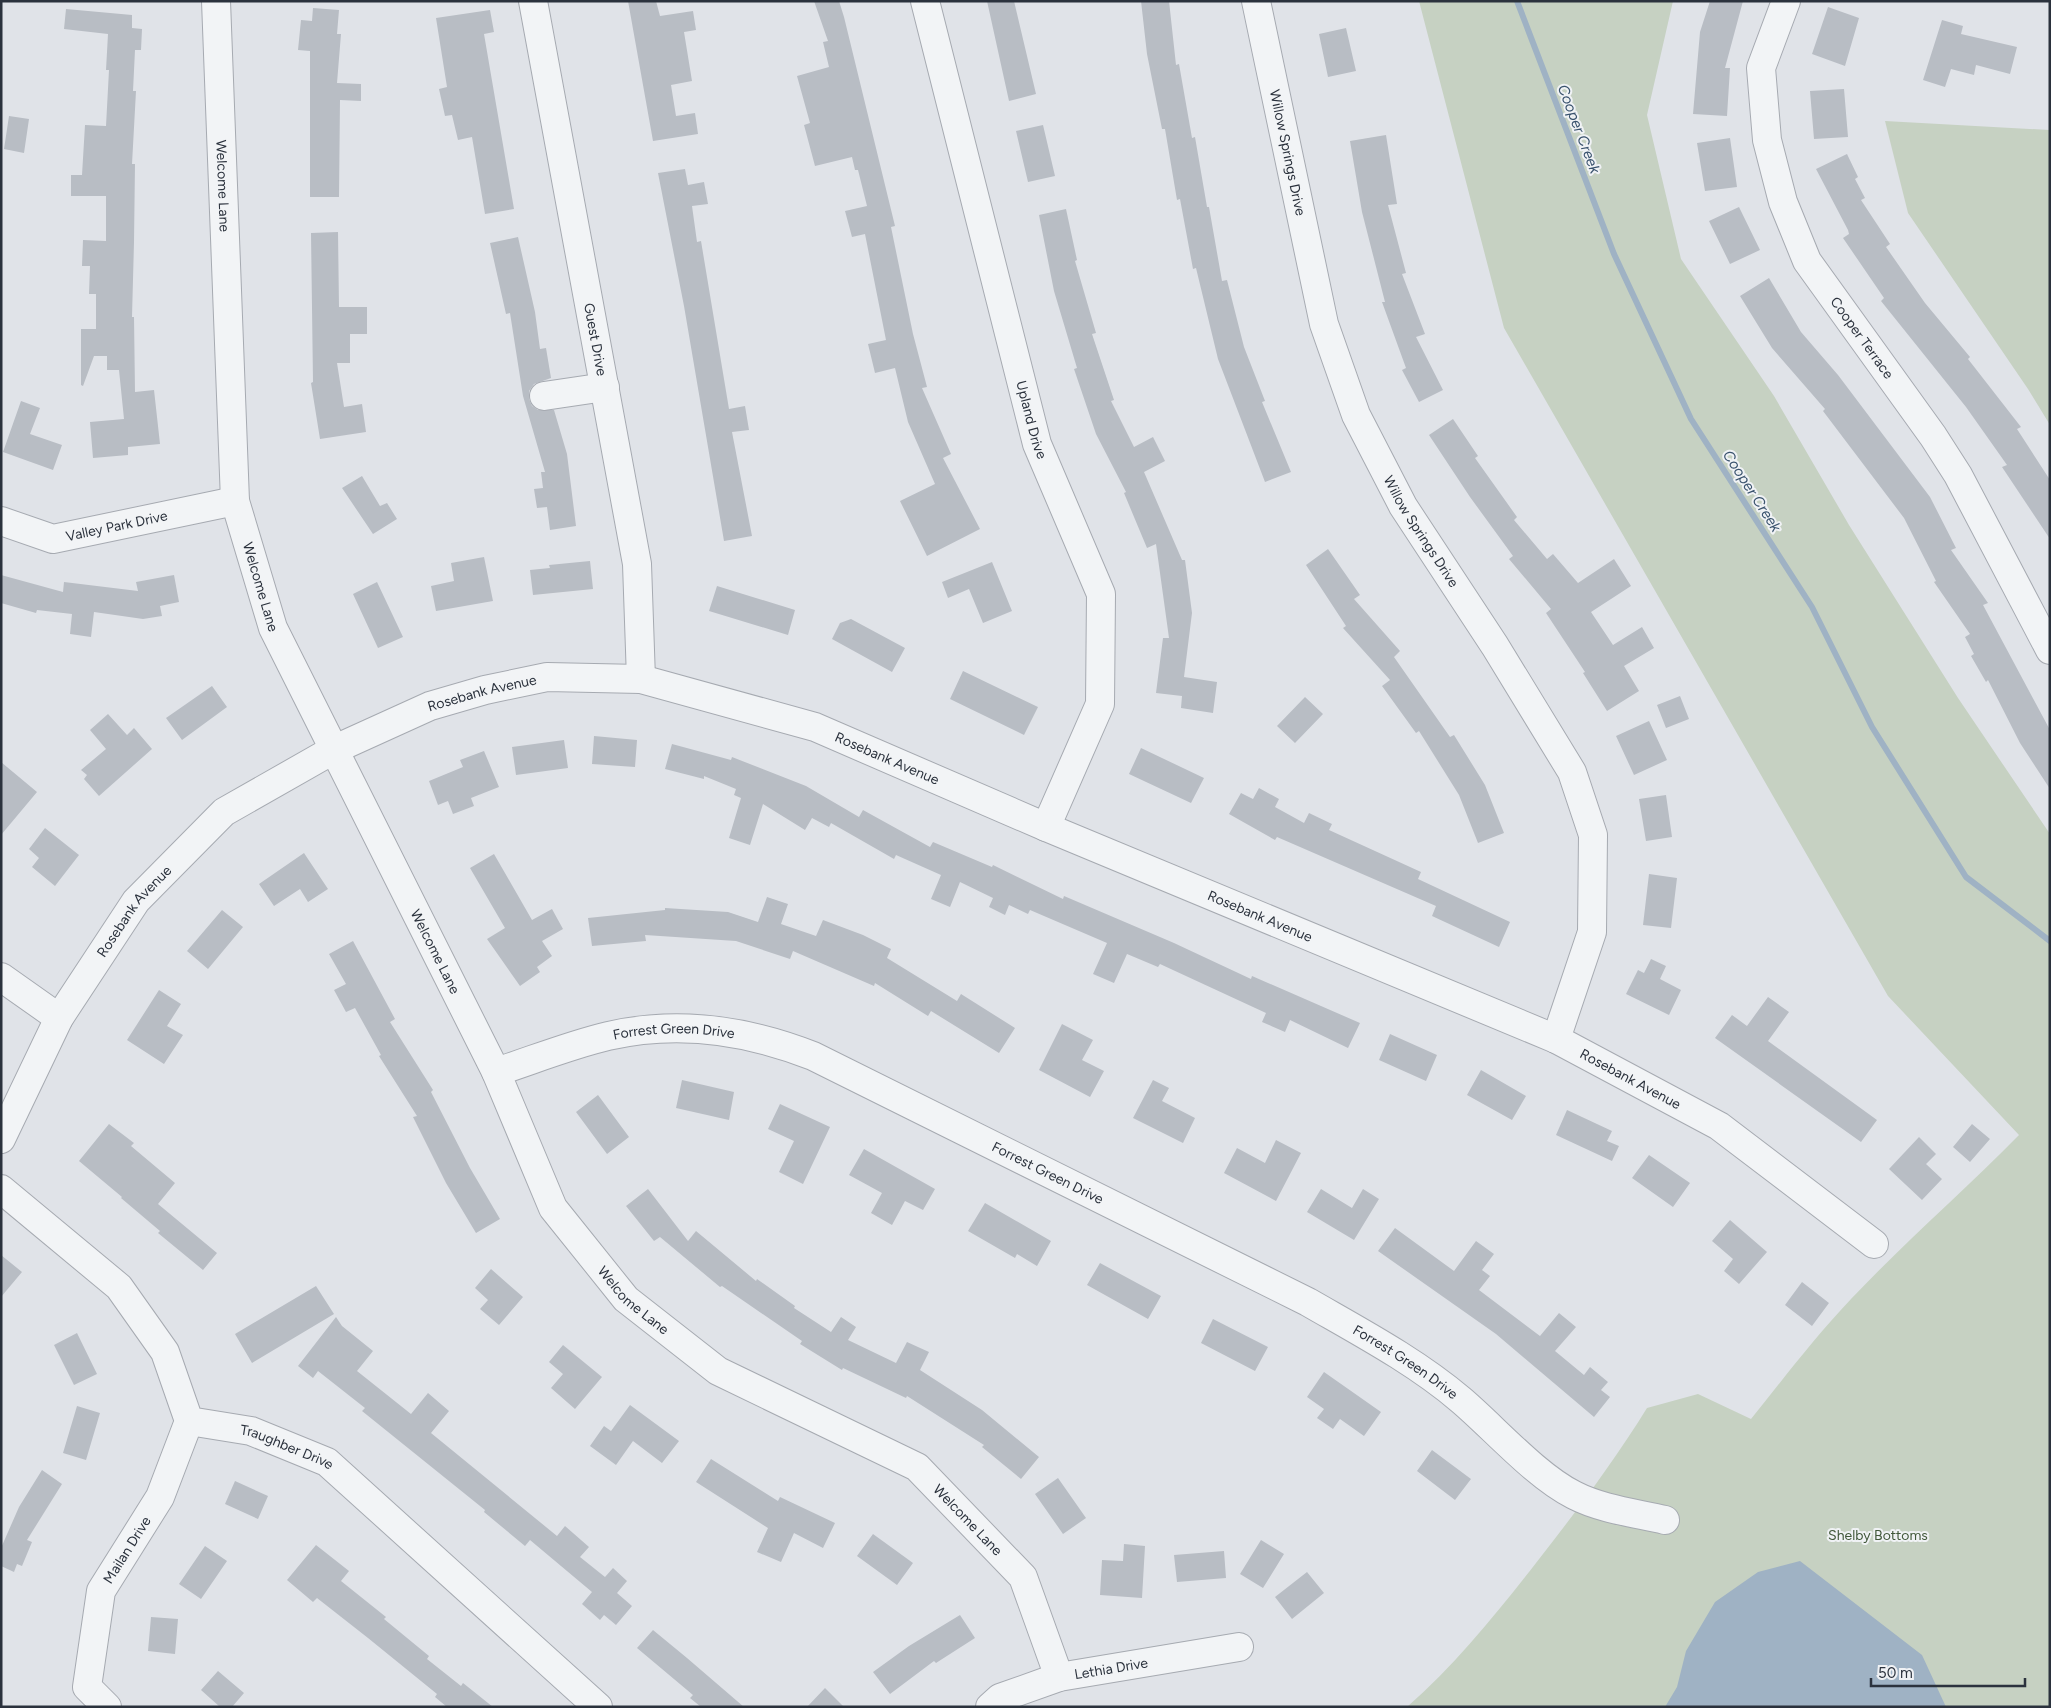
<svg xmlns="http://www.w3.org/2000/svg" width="2051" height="1708" font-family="Figtree,sans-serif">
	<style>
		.green { fill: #c6d1c2 }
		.water { fill: #9fb2c4 }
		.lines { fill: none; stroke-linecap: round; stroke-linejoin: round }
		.stream { stroke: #9fb2c4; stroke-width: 6 }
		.building { fill: #b8bdc4 }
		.minor-casing { stroke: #a6aab1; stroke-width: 30 }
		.minor { stroke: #f2f4f6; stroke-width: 28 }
		.labels { text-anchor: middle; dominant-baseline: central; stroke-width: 4; stroke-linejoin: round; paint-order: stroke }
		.street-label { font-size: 14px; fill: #2b323d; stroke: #f0f2f5 }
		.park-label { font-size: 14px; fill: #405739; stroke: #f0f2f5 }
		.water-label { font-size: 15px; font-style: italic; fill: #39526d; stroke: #f0f2f5 }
	</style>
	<rect width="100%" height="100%" fill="#e0e3e8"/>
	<path class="green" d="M1419,1h254l-26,114 34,144 93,137 75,129 109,173 92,136v873h-643c49,-43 89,-93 129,-144 39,-50 77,-100 111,-155l51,-14 53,25c33,-41 64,-82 100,-120 54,-57 113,-108 168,-164l-131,-139 -384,-668z
		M1885,121l165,9v295l-22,-36 -120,-176z"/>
	<path class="water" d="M1800,1561l122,94 24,52h-281l12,-20 9,-36 29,-49 43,-30z"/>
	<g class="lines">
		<path class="stream" d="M1517,1l97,253 77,165 121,188 60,120 94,150 84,64"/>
	</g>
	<path class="building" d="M628,1h28l4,15 33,-5 3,19 -12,2 8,49 -21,4 5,31 19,-3 3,21 -45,7z
		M814,1h25l5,16 51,209 -4,1 22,107 14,53 -5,1 29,66 -8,4 37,71 -53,27 -27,-55 35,-17 -27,-62 -13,-54 -20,5 -7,-29 18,-4 -21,-106 -13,3 -7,-26 22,-5 -9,-36h-3l-3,-13 -37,9 -11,-41 6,-2 -13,-47 32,-9 -6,-25 5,-1z
		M987,1h27l22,93 -27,7z
		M1141,1h28l7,64 3,-1 13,74 3,-1 12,70h2l13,74 5,-1 17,67 21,54 -3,1 29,70 -26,10 -47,-123 -22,-91 -3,1 -13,-70 -3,1 -12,-71h-3l-15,-75z
		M1710,1h33l-18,67h5l-3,48 -34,-2 7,-82z
		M1828,7l31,11 -14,48 -33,-12z
		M313,8l26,2 -2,24h4l-4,49 24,1v17l-21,-1 -1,97h-29v-146l-12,-1 3,-30 11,1z
		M66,9l66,6v13l10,1 -1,21h-6l-2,41h3l-4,73h3l-1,78 -2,75h2l1,75 19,-2 6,54 -32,3v8l-35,3 -3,-36 34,-3 -5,-49h-12v-14h-13l-11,30 -2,-1v-56h15v-35h-7l1,-28h-8l1,-26 23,1v-45h-35v-21h11l3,-50 21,1 3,-56h-3l2,-36 -44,-5z
		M490,10l4,22 -10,2 30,175 -29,5 -13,-77 -14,3 -6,-25 -7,1 -6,-27 8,-2 -11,-69z
		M1942,20l21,6 -2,8 56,13 -7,27 -34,-9 -2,10 -23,-6 -6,18 -22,-7z
		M1346,28l10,43 -28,6 -9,-43z
		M1844,89l4,48 -34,2 -4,-48z
		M9,116l20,3 -5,34 -20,-4z
		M1043,125l12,51 -27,6 -12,-51z
		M1386,135l11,69 -9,1 18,68 -4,1 23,60 -9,3 27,53 -24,12 -17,-32 4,-2 -24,-66h3l-23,-90 -12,-71z
		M1730,138l7,49 -32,4 -8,-48z
		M1847,154l11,23 -3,2 10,19 -4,2 29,44 -4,3 39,56 45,54 -2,2 53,68 -4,2 33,51v59l-48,-72 5,-2 -41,-58 -85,-106 3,-3 -41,-60 6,-4 -1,-4 -32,-61z
		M685,169l3,16 16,-3 4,22 -16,2 5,36 4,-1 28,168 16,-3 4,24 -17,2 20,104 -28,5 -40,-235 -26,-133z
		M1739,207l21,43 -30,14 -21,-43z
		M1066,209l11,51 -2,1 21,72 -4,1 22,66 -3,1 23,46 19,-10 12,24 -21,11 38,88h3l7,53 -8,64 33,5 -4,31 -32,-5 1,-12 -26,-3 7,-55h6l-13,-94 -9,4 -23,-55 2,-1 -30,-58 -22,-65 3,-1 -23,-77 -15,-76z
		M338,232l1,75h28v27h-17v29h-13l7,44 18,-3 4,28 -46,7 -9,-56 2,-1 -2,-149z
		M518,237l17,75 5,37 6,-1 5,30 -17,6 -5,7v8l3,7 6,4h16l13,44 9,72 -26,4 -3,-23 -10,1 -3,-19 9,-1 -2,-16h4l-22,-76 -13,-83 -4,1 -16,-71z
		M1769,278l32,54 37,43 92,122 26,51 -5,2 37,53 -5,2 67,125v59l-30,-46 -32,-63 -2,2 -15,-26 3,-2 -9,-17 5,-3 -36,-52 2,-1 -32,-63 -81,-107 2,-2 -53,-61 -32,-52z
		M21,401l19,7 -10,26 32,11 -9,25 -50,-18z
		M1453,419l25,37 -3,2 42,59 -3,3 33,39 6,-5 25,29 36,-24 17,27 -40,26 22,33 29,-18 12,21 -30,18 15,25 -32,20 -24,-38 2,-1 -39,-59 5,-4 -42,-50 4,-3 -43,-59 -41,-62z
		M362,476l18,30 7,-3 10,16 -24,15 -31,-46z
		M1328,549l32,46 -6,4 46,52 -6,6 56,80 4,-2 31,50 19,48 -26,10 -19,-48 -40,-64 -3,2 -34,-47 8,-6 -47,-52 3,-2 -40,-61z
		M484,557l9,44 -57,10 -5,-25 23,-5 -3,-18z
		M590,561l3,28 -60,6 -3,-25 20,-2 -1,-3z
		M992,562l20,49 -29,12 -14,-34 -21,9 -6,-16z
		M1,575l62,17 1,-10 74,9 -2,-9 38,-7 5,27 -19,4 2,10 -19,3 -49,-7 -3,25 -21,-3 2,-20 -35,-4 -1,3 -35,-10z
		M377,582l26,55 -25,11 -25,-54z
		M717,586l78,24 -7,25 -79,-24z
		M851,619l54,29 -13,24 -60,-33 8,-16z
		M963,671l75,36 -14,28 -74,-36z
		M212,686l15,21 -45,33 -16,-22z
		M1680,696l9,23 -23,9 -9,-23z
		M1305,697l18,17 -28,29 -18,-17z
		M108,714l19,21 7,-7 18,21 -53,47 -15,-17 3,-4 -6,-5 25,-21 -16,-19z
		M1649,721l18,39 -33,15 -18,-39z
		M594,736l43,4 -2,27 -43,-3z
		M564,740l4,28 -52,7 -4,-28z
		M672,744l59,16 1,-3 74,29 53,31 4,-7 67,37 3,-5 59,25 1,-2 70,34 1,-3 110,47 77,36 1,-3 108,47 -12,25 -58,-28 -5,12 -23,-10 4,-9 -106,-49 -2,3 -31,-13 -13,29 -21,-9 14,-31 -77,-33 -2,4 -19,-9 -4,10 -16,-8 4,-9 -33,-16 -10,25 -19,-8 10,-24 -45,-20 -2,4 -63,-36 -2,4 -17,-9 -7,12 -42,-26 -13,41 -21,-7 12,-40 -7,-3 2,-6 -32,-13v3l-39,-10z
		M1141,748l63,30 -13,25 -62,-29z
		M484,751l15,36 -28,11 3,8 -21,8 -5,-13 -10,4 -9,-24 34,-14 -3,-7z
		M1,762l36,30 -36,43z
		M1259,788l20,11 -4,8 29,16 5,-10 23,11 -3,6 92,42 -3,7 92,43 -11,25 -67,-31 4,-10 -159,-69 -2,3 -46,-26 12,-21 12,6z
		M1666,795l6,42 -26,4 -7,-42z
		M45,828l34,27 -24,31 -23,-19 7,-9 -10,-9z
		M304,853l24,36 -20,13 -8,-13 -26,17 -15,-22z
		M494,854l38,66 20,-11 11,20 -21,12 10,15 -15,11 3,5 -20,14 -33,-47 18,-11 -35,-60z
		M1649,874l28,4 -6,50 -28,-3z
		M767,897l21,7 -7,20 35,12 7,-16 40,15 28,14 -4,9 70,43 4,-7 54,34 -16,25 -68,-42 -3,5 -53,-33 -1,3 -81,-35 -3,8 -54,-18 -91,-6 1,6 -54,5 -4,-28 77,-8v-2l63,4 30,10z
		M222,910l21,17 -35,42 -21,-18z
		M353,941l42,78 -5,3 43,68 -2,2 39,76 30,51 -24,14 -30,-50 -33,-66 4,-1 -38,-60 2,-1 -26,-47 -9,4 -12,-22 12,-6 -17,-30z
		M1651,959l15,7 -6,13 21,11 -12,25 -43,-21 12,-24 6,3z
		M159,990l22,14 -14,22 16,9 -19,29 -37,-24z
		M1768,997l21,15 -21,29 109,79 -16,22 -146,-104 17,-23 15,11z
		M1062,1024l31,16 -11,20 22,11 -14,26 -51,-27z
		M1390,1034l47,21 -11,26 -47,-21z
		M1481,1070l45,26 -14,24 -45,-25z
		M682,1080l52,12 -5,28 -53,-12z
		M1153,1080l16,8 -7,13 33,17 -12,25 -50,-25z
		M598,1095l31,42 -22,17 -31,-42z
		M780,1104l50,23 -27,57 -24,-12 15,-31 -26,-12z
		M1567,1110l45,21 -5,10 12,5 -7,15 -56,-26z
		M109,1124l25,19 -3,3 44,37 -17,21 59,49 -14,17 -45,-37 2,-2 -39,-33 1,-1 -43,-36z
		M1972,1124l18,15 -20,23 -17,-15z
		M1919,1137l17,17 -10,10 16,15 -20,21 -33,-31z
		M1276,1140l25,13 -25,48 -52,-28 13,-25 28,15z
		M864,1149l71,40 -12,21 -18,-9 -13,24 -21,-12 11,-20 -33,-18z
		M1649,1155l41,28 -17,24 -41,-29z
		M648,1189l40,52 8,-10 60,50 1,-2 38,27 -1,2 37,24 10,-15 15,10 -8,13 48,23 11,-21 22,10 -9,18 62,40 57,47 -18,22 -39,-32 2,-2 -77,-49 -1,2 -63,-30 -1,2 -42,-26 2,-3 -80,-55 -2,1 -60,-50 -6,4 -28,-35z
		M1321,1189l31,19 11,-19 16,10 -25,41 -47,-28z
		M985,1203l66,38 -14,25 -20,-12 -2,4 -47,-27z
		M1730,1220l37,32 -28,32 -15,-13 9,-12 -21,-18z
		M1395,1228l59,43 22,-30 18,13 -12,16 8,6 -11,14 61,46 19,-23 17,14 -21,24 29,24 6,-8 18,15 -7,8 9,7 -16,20 -98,-83 -118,-83z
		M1,1255l21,17 -21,25z
		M1100,1263l61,33 -13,23 -61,-34z
		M491,1269l32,28 -24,28 -19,-16 8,-9 -13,-12z
		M1802,1282l27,21 -17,23 -27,-21z
		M316,1286l18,28 -82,49 -17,-29z
		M336,1317l6,9 31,25 -16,20 54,43 17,-21 21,18 -18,22 126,103 8,-10 24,21 -9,10 25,20 8,-9 14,13 -10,12 15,13 -16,19 -12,-10 -4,5 -18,-16 10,-12 -62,-52 -5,6 -41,-34 1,-2 -123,-99 3,-3 -47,-37 -5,7 -15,-12z
		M1213,1319l55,28 -13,24 -54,-28z
		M77,1333l20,41 -23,11 -20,-40z
		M563,1345l39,32 -27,32 -24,-21 12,-14 -14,-12z
		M1324,1372l57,40 -17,24 -24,-17 -7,10 -16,-11 7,-9 -17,-12z
		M630,1405l49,36 -17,22 -29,-22 -17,24 -26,-19 14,-20 7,5z
		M77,1406l23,7 -14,47 -23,-7z
		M1432,1450l39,29 -16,21 -38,-29z
		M711,1459l67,42 2,-4 55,26 -12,25 -29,-15 -13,29 -24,-10 11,-24 -72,-46z
		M42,1470l20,14 -35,56 5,2 -10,24 -5,-2 -3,8 -13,-6v-18l18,-41z
		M1058,1478l28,40 -23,16 -28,-40z
		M235,1481l33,15 -10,23 -33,-15z
		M873,1534l40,29 -16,22 -40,-29z
		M1261,1540l23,14 -21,34 -23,-14z
		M1124,1544l21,2 -3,52 -42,-3 2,-35 21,1z
		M316,1545l33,26 -8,10 45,36 -2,2 45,37 -2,3 34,27 2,-3 30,24h-46l-12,-10 2,-3 -69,-56 -51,-40 -4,4 -26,-22z
		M205,1546l22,15 -26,38 -22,-15z
		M1224,1551l2,27 -49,4 -3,-27z
		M1307,1572l17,21 -32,26 -17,-22z
		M960,1615l15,23 -39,25 -2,-2 -44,33 -17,-22 36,-26z
		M151,1617l27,2 -3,35 -27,-3z
		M653,1630l34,28 57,49h-43l-11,-9 3,-3 -56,-47z
		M218,1671l26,22 -12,14h-12l-19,-17z
		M825,1688l19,19h-37z"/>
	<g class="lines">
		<defs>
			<g id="minor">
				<path id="s1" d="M216,1l19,500 38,127 223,444 57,136 73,91 92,72 199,96 106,110 36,100"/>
				<path id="s2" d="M533,1l104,563 4,115"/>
				<path id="s3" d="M925,1l112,443 64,150 -1,110 -54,123"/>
				<path id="s4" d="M1256,1l68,323 32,91 47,91 92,140 77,126 21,63 -1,97 -36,107"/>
				<path id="s5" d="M1786,1l-25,67 6,72 16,62 24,59 126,175 25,39 92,175"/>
				<path d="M544,396l61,-9"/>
				<path id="s6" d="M1,521l52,18 182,-38"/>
				<path d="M1,977l58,41"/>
				<path id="s7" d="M496,1072c37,-12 74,-27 112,-36 70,-16 139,-6 205,20l495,246c52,30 107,59 153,98 33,28 75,76 113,95 27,14 61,18 91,25"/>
				<path id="s8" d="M1,1139l58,-121 77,-117 88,-89 109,-62 97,-44 55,-16 62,-13 94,2 174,48 231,100 510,212 163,87 155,118"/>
				<path id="s9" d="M1,1189l118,98 46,65 24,69 62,10 76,31 271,245"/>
				<path id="s10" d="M107,1707l-20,-20 14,-96 59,-94 29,-76"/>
				<path id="s11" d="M990,1707l10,-9 59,-21 180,-30"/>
			</g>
		</defs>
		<use href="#minor" class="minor-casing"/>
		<use href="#minor" class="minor"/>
	</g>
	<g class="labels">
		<g class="street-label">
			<text stroke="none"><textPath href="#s4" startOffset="155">Willow Springs Drive</textPath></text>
			<text stroke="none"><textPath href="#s1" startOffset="185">Welcome Lane</textPath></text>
			<text stroke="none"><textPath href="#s5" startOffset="366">Cooper Terrace</textPath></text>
			<text stroke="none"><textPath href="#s2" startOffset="344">Guest Drive</textPath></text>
			<text stroke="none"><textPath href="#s3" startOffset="432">Upland Drive</textPath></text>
			<text stroke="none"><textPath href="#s6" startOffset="120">Valley Park Drive</textPath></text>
			<text stroke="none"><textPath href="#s4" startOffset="560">Willow Springs Drive</textPath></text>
			<text stroke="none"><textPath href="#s1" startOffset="590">Welcome Lane</textPath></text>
			<text stroke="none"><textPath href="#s8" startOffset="685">Rosebank Avenue</textPath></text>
			<text stroke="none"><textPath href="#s8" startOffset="1105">Rosebank Avenue</textPath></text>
			<text stroke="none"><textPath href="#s8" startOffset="265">Rosebank Avenue</textPath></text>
			<text stroke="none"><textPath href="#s8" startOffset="1510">Rosebank Avenue</textPath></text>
			<text stroke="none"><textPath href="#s1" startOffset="995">Welcome Lane</textPath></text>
			<text stroke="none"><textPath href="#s7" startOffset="184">Forrest Green Drive</textPath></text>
			<text stroke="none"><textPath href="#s8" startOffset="1915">Rosebank Avenue</textPath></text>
			<text stroke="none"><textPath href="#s7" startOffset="589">Forrest Green Drive</textPath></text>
			<text stroke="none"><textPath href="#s1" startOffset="1400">Welcome Lane</textPath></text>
			<text stroke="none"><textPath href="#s7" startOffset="994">Forrest Green Drive</textPath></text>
			<text stroke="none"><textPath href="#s9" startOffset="408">Traughber Drive</textPath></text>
			<text stroke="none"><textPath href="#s1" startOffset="1805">Welcome Lane</textPath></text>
			<text stroke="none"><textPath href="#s10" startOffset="174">Mailan Drive</textPath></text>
			<text stroke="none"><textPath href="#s11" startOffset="129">Lethia Drive</textPath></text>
		</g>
		<g class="park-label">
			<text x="1878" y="1535">Shelby Bottoms</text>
		</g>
		<g class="water-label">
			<text transform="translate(1579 129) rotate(69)">Cooper Creek</text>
			<text transform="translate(1752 491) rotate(57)">Cooper Creek</text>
		</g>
	</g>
	<rect width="2051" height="1708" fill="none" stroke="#2b323d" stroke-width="5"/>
	<path d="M1871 1678v8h154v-8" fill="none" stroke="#2b323d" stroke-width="2.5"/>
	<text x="1878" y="1678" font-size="15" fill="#2b323d" stroke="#f0f2f5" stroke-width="4" paint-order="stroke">50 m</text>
</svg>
